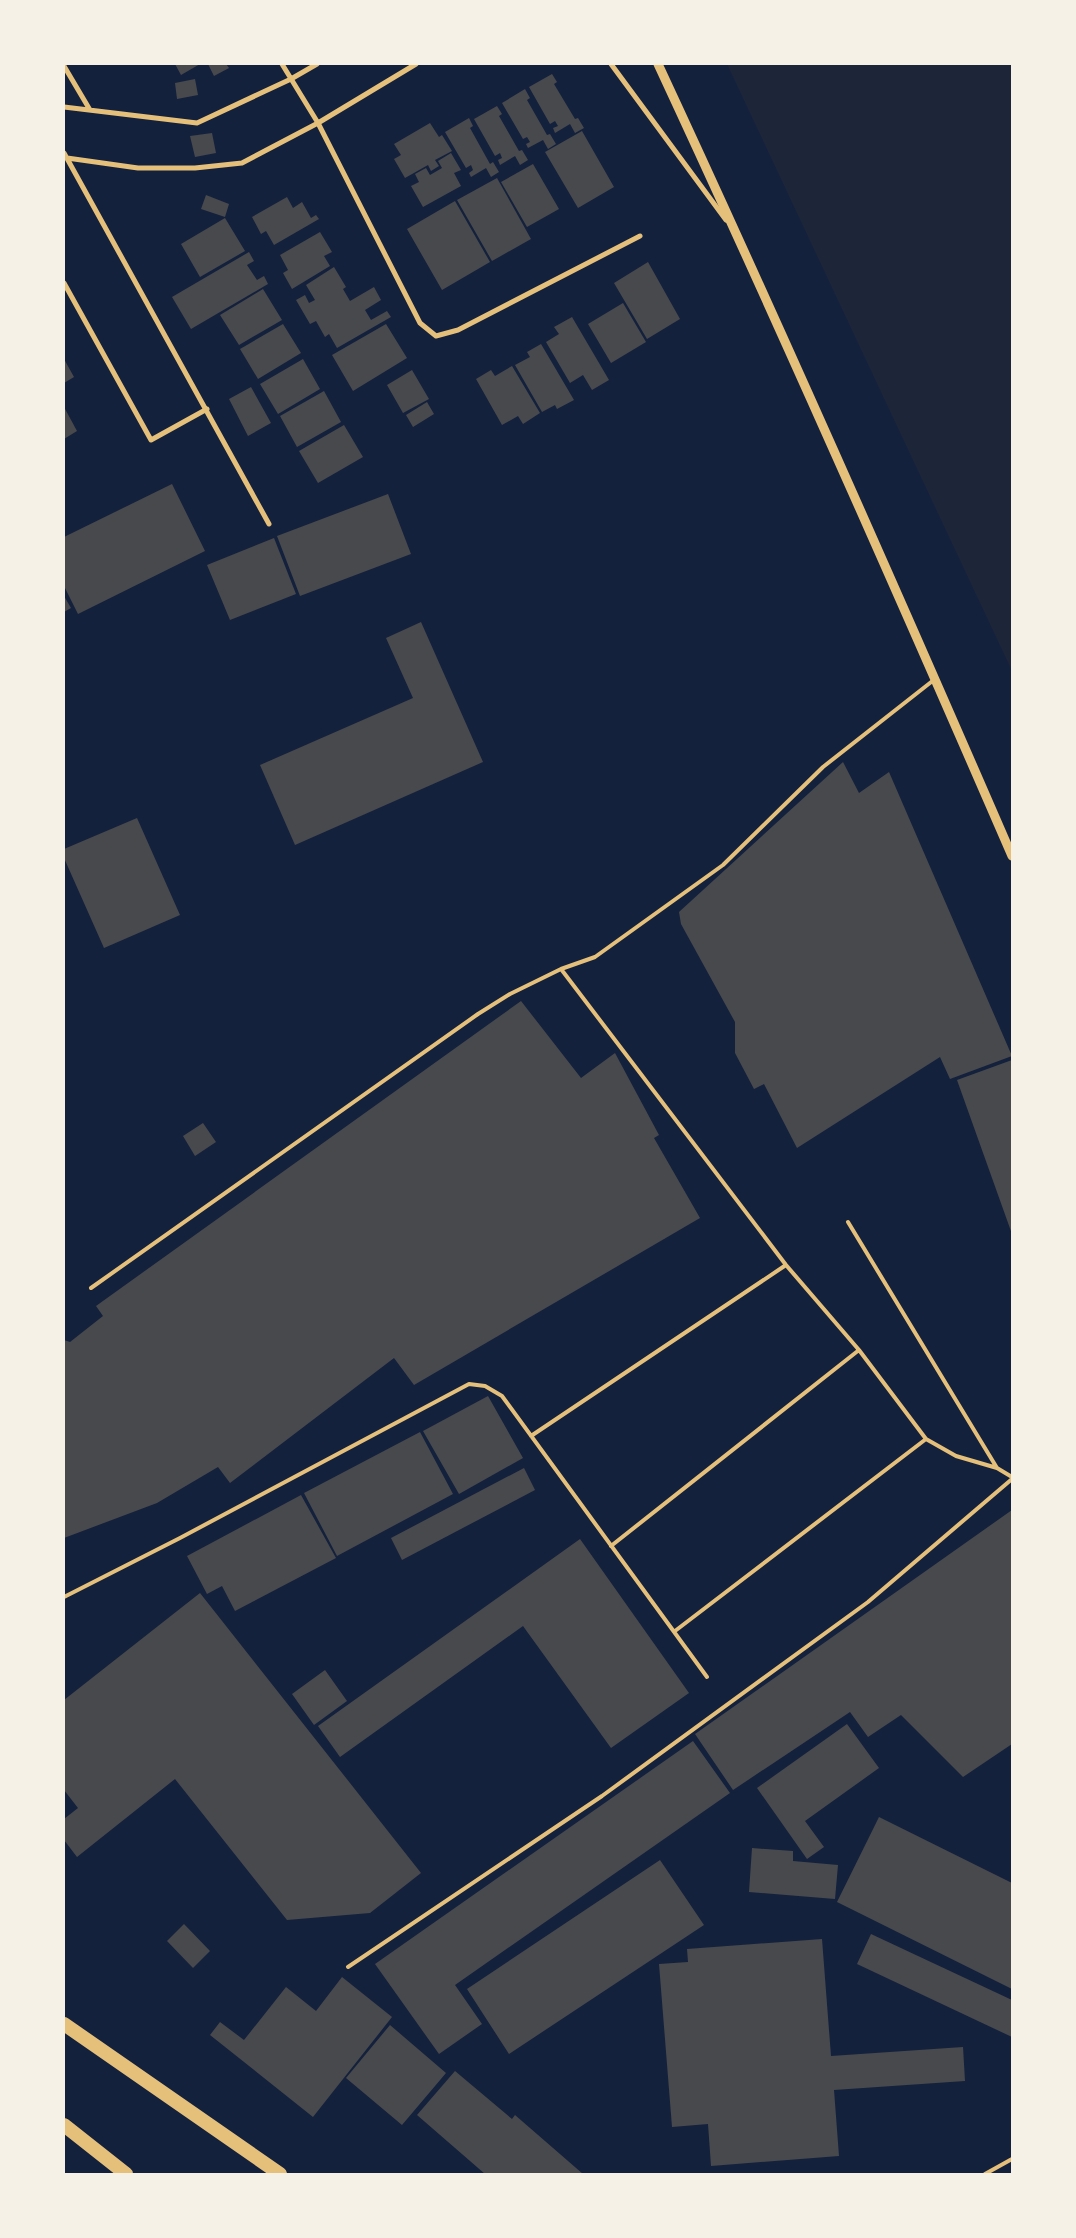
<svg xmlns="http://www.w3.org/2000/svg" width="1076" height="2238" font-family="Quicksand,sans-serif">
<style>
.green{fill:#1d2539}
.building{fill:#48494c}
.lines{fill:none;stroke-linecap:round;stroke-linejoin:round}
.service{stroke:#e5c07b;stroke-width:4}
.minor{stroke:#e5c07b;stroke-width:5}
.tertiary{stroke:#e5c07b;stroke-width:9}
.trunk{stroke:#e5c07b;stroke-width:14}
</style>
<rect width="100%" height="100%" fill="#14213d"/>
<path class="green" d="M727 64H1012V671Z"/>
<path class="building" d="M175 64H200L181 75Z
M208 64H226L229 68 214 76Z
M552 74 557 82 554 84 575 119 578 118 584 128 575 133 570 124 555 133 553 128 558 126 555 121 550 124 529 87Z
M195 79 198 95 177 99 175 83Z
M525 89 530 98 527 100 547 135 550 134 556 144 548 149 543 140 528 148 526 144 530 142 527 137 523 139 502 103Z
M497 106 502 114 499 116 519 151 522 150 528 160 520 165 515 156 500 165 498 160 502 158 500 153 495 156 474 119Z
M469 118 473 126 470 128 490 164 493 162 499 172 491 177 486 168 471 177 469 173 473 170 471 165 466 168 445 132Z
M430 123 439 137 442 135 452 151 435 160 439 166 431 171 428 165 405 178 394 159 401 155 394 144Z
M582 131 614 187 578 208 545 152Z
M212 133 216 153 195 157 190 136Z
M451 153 461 170 454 173 461 186 423 207 411 186 419 182 415 174 426 168 430 175 442 168 438 161Z
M533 164 559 209 527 227 501 182Z
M497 178 531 239 492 261 457 200Z
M206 195 229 204 225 217 201 209Z
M287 197 293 208 302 202 311 218 316 215 319 219 274 245 266 231 261 234 252 217Z
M455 201 490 262 442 290 407 229Z
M225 218 245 251 200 277 181 244Z
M320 232 332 252 324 256 330 266 292 289 283 273 288 270 280 255Z
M249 252 254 261 247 265 257 280 264 276 268 284 191 329 172 297Z
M648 262 680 319 647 339 614 283Z
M334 267 346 287 343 289 350 301 374 287 381 300 365 310 371 320 387 311 391 317 337 348 329 334 325 337 316 321 310 324 296 300 305 295 309 303 315 300 306 285Z
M263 289 282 320 239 345 220 315Z
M623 303 646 342 611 363 588 324Z
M572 317 609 380 592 390 583 375 570 383 546 342 559 334 554 327Z
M283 324 301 353 258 379 240 349Z
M386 324 407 358 353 391 332 355Z
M541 344 574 400 557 409 555 405 542 412 515 365 530 357 527 352Z
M64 359 74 377 64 383Z
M303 359 320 389 278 414 260 384Z
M512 366 540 413 523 424 518 416 502 425 476 379 491 370 495 376Z
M412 370 429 399 403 413 387 385Z
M251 387 271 423 248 436 229 399Z
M324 391 341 422 297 447 280 416Z
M427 402 434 414 413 427 406 415Z
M64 407 77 431 64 439Z
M344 425 363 457 318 483 299 451Z
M172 484 205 551 78 614 64 586V537Z
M388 494 411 554 300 596 277 536Z
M274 538 296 594 230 620 207 565Z
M64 596 71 608 64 612Z
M421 622 483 762 295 845 260 765 413 698 386 638Z
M843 762 859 793 889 772 1012 1056 950 1079 940 1057 797 1148 764 1084 754 1089 735 1053V1022L681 924 679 912Z
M137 818 180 915 104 948 64 858V849Z
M521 1001 581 1078 615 1053 659 1135 654 1138 700 1218 414 1385 394 1358 230 1483 218 1467 157 1503 64 1538V1340L70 1342 103 1316 96 1306Z
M1012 1060V1234L957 1080Z
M203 1123 216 1142 195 1156 183 1136Z
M488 1396 523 1458 459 1494 423 1431Z
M420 1432 453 1494 337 1556 304 1493Z
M524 1468 535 1490 402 1560 391 1538Z
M301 1495 336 1558 235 1611 222 1586 207 1594 187 1556Z
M1012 1510V1744L963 1777 901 1715 868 1737 850 1712 733 1790 695 1734Z
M580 1539 689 1693 611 1748 523 1626 340 1757 318 1726Z
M200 1593 421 1873 370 1913 287 1920 175 1779 77 1857 64 1840V1819L78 1808 64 1790V1700Z
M325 1670 347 1701 314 1725 292 1694Z
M847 1724 879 1768 805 1821 824 1847 807 1859 757 1788Z
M693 1741 730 1793 455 1985 482 2024 439 2054 375 1964Z
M879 1817 1012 1883V1989L837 1902Z
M752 1848 793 1851V1861L838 1865 835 1899 749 1892Z
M660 1860 704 1925 509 2054 467 1989Z
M184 1924 210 1951 193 1968 167 1941Z
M871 1934 1012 2000V2037L857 1964Z
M822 1939 831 2056 963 2047 965 2081 834 2090 839 2156 711 2166 708 2124 672 2127 659 1964 688 1962 687 1949Z
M342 1977 392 2017 313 2117 210 2035 220 2022 244 2040 286 1987 316 2011Z
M390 2025 446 2073 402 2125 346 2078Z
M455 2071 512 2119 515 2115 583 2174H485L417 2115Z"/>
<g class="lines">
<path class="service" d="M561 969 786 1265 859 1350 926 1439 956 1456 997 1468 1012 1477
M848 1222 997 1468
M91 1288 478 1014 510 994 561 969 595 957 723 865 823 767 935 679
M531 1436 786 1265
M611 1546 859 1350
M64 1597 180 1538 469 1384 485 1386 502 1396 707 1677
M675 1631 926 1439
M348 1967 602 1796 868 1602 1012 1479
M985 2174 1012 2159"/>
<path class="minor" d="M282 64 318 123 420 323 436 336 458 330 640 236
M611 64 726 220
M64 66 90 110
M64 107 197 123 291 79 317 64
M64 153 269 524
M67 158 138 168H195L242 163 318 123 416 64
M64 283 151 440 207 409"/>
<path class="tertiary" d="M658 64C780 326 897 591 1012 856"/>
<path class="trunk" d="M64 2024 280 2174
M64 2125 126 2174"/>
</g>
<rect width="1076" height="2238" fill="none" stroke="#f6f1e7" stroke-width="130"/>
</svg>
